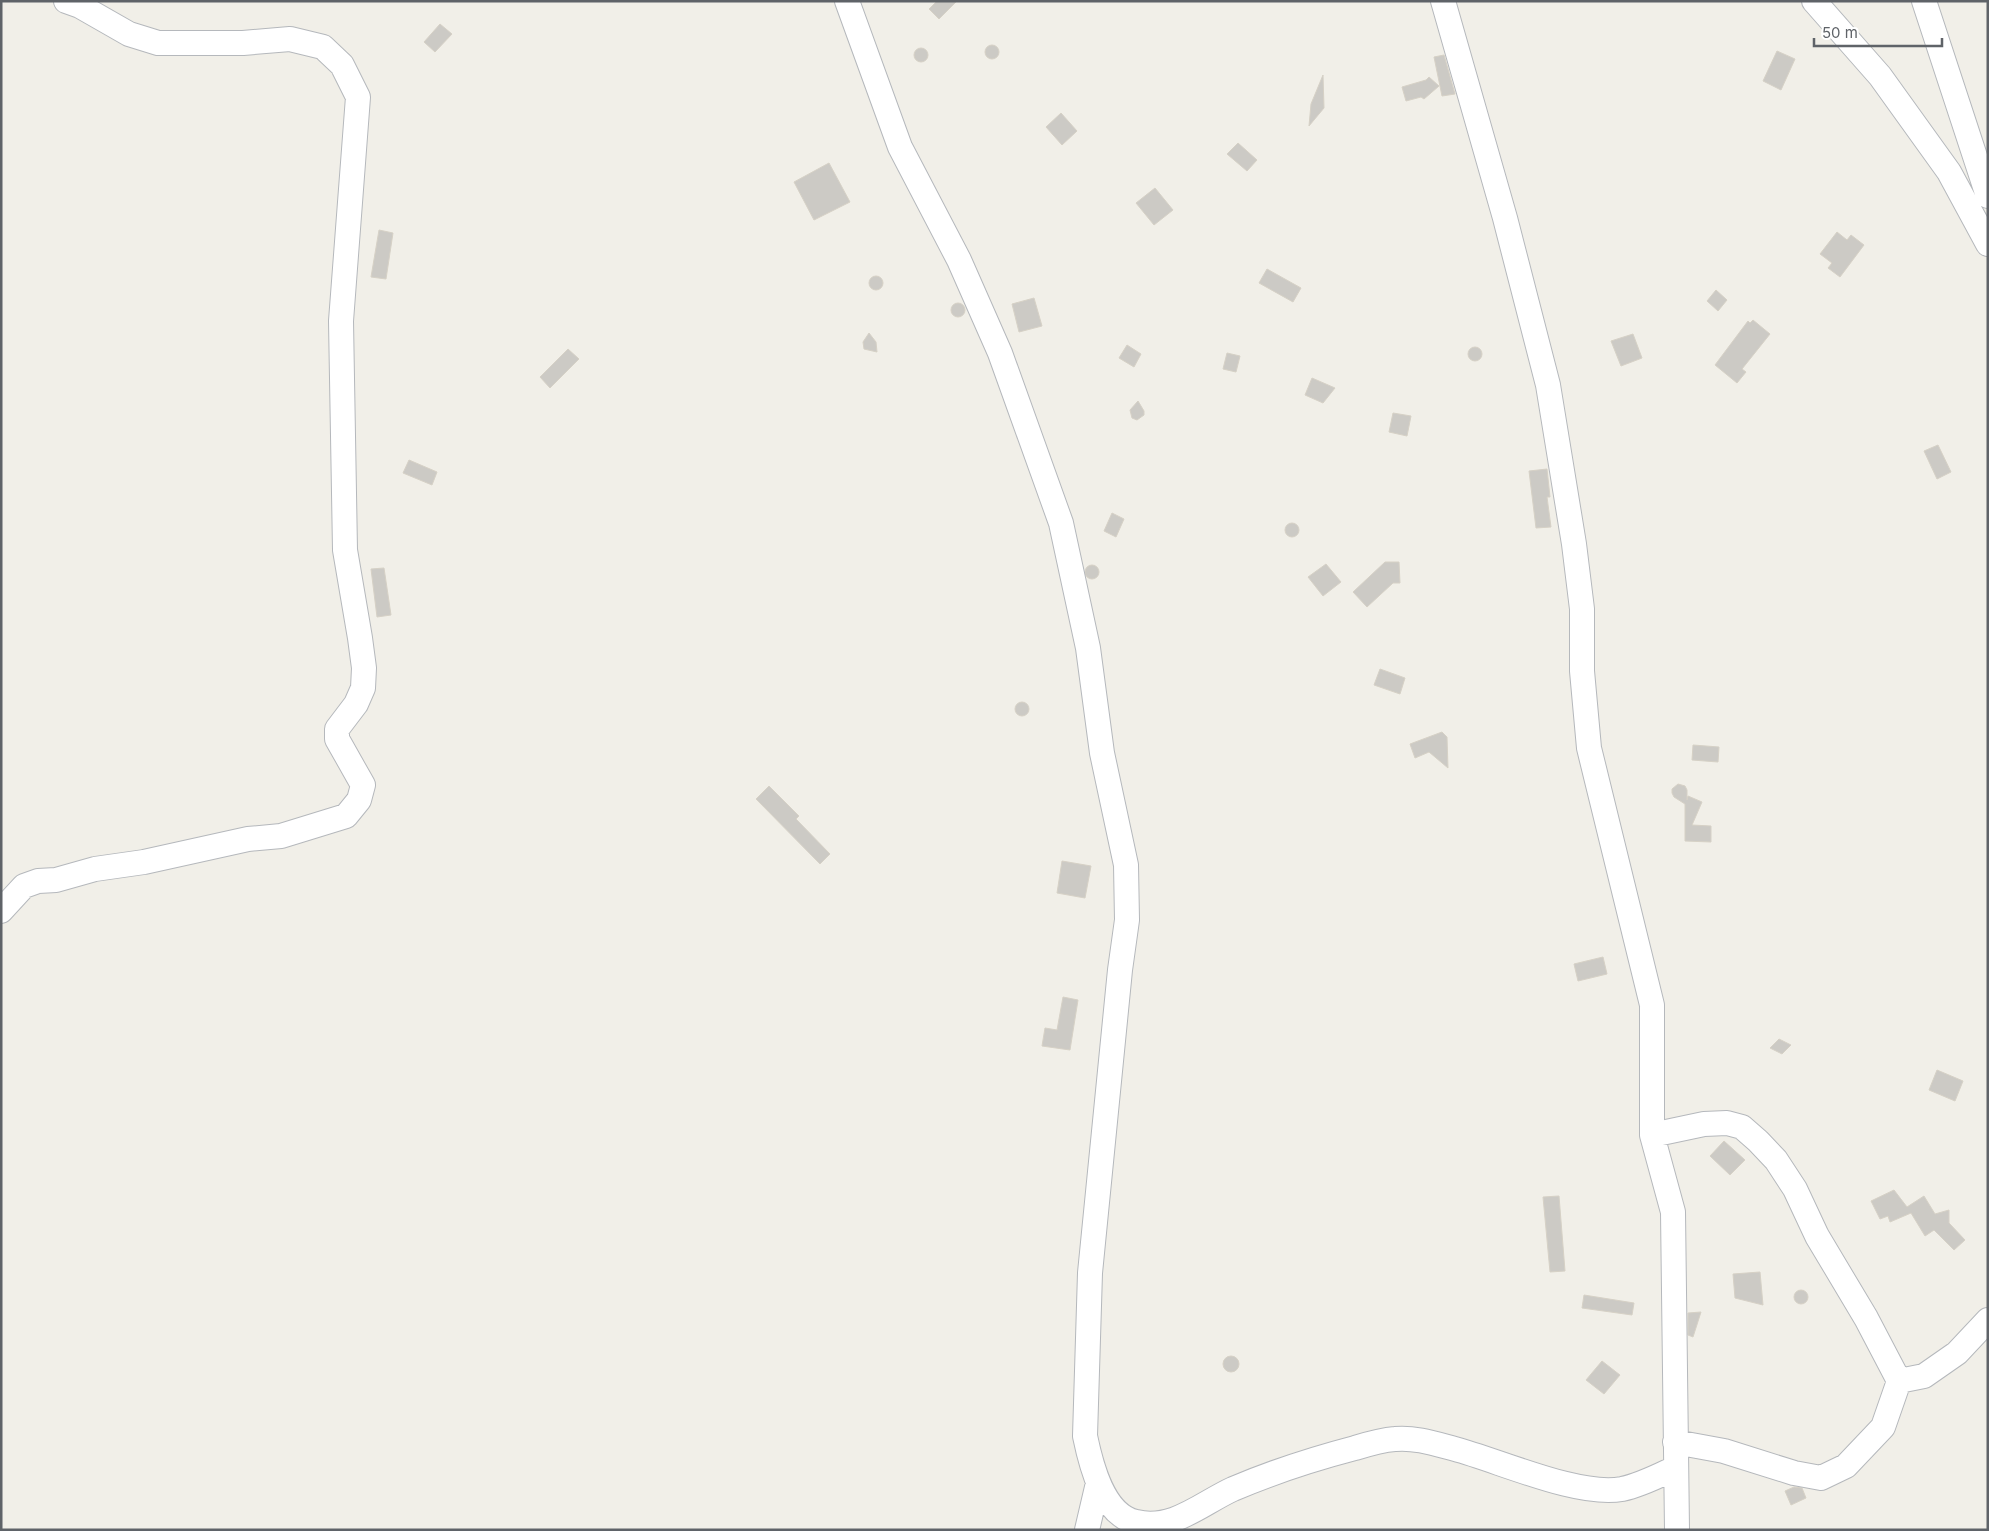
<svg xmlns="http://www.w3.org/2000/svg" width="1989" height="1531" font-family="Inter,sans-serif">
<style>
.building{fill:#cccac5;stroke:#d6d1c6}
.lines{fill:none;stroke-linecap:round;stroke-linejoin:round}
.minor-casing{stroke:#b5b8bc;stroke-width:26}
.minor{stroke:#fff;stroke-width:24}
</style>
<rect width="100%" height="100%" fill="#f1efe8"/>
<path class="building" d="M937 1H957L939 19 929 9Z
M440 24 452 34 435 52 424 42Z
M985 52a7 7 0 1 1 14 0a7 7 0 1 1-14 0Z
M914 55a7 7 0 1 1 14 0a7 7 0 1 1-14 0Z
M1777 51 1795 59 1781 90 1763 81Z
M1444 55 1455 94 1442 96 1434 57Z
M1323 75 1324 108 1309 126 1311 104Z
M1429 77 1439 86 1424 99 1421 97 1406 101 1402 87 1426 80Z
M1061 113 1077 131 1062 145 1046 127Z
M1238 143 1257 160 1247 171 1227 154Z
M829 163 850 202 814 220 794 182Z
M1155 188 1173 210 1154 225 1136 203Z
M379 230 393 233 386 279 371 277Z
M1837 232 1847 240 1851 235 1864 245 1840 277 1828 268 1832 263 1820 254Z
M1267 269 1301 288 1293 302 1259 283Z
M869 283a7 7 0 1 1 14 0a7 7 0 1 1-14 0Z
M1716 290 1727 300 1718 311 1707 301Z
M1034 298 1042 326 1019 332 1012 304Z
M951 310a7 7 0 1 1 14 0a7 7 0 1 1-14 0Z
M1753 320 1770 334 1742 369 1746 372 1737 383 1715 365 1748 321 1750 323Z
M869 333 876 342 877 352 864 349 863 342Z
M1633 334 1642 358 1621 366 1611 341Z
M1127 345 1141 354 1134 367 1119 358Z
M1468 354a7 7 0 1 1 14 0a7 7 0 1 1-14 0Z
M568 349 579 359 550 388 540 377Z
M1227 353 1240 356 1236 372 1223 369Z
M1312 378 1335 388 1323 403 1305 395Z
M1138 401 1144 411V415L1137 420 1132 418 1130 410Z
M1393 413 1411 416 1407 436 1389 432Z
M1938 445 1951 472 1937 479 1924 451Z
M409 460 437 472 432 485 403 473Z
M1547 469 1550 497H1547L1551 527 1536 528 1529 471Z
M1112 513 1124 519 1116 537 1104 531Z
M1285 530a7 7 0 1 1 14 0a7 7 0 1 1-14 0Z
M1385 562H1399L1400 583H1393L1367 607 1353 592Z
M1326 564 1341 582 1323 596 1308 577Z
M1085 572a7 7 0 1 1 14 0a7 7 0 1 1-14 0Z
M384 568 391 615 377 617 371 569Z
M1380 669 1405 678 1400 694 1374 685Z
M1015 709a7 7 0 1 1 14 0a7 7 0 1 1-14 0Z
M1442 732 1447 737 1448 768 1429 752 1415 758 1410 744Z
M1693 745 1719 747 1718 762 1692 760Z
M1678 784 1685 786 1687 790V800L1688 796 1702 802 1692 825 1711 826V842L1685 841V804L1674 797 1672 793V789Z
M769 786 799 816 796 819 830 854 820 864 756 799Z
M1062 861 1091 866 1085 898 1057 893Z
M1603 957 1607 974 1578 981 1574 964Z
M1063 997 1078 1000 1070 1050 1042 1046 1045 1028 1057 1030Z
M1779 1039 1791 1045 1782 1054 1770 1048Z
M1937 1070 1963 1081 1955 1101 1929 1090Z
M1724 1141 1745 1160 1730 1175 1710 1156Z
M1894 1190 1907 1207 1924 1196 1935 1214 1949 1210V1223L1965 1240 1954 1250 1934 1230 1925 1236 1911 1213 1890 1222 1888 1216 1880 1219 1871 1201Z
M1559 1196 1565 1271 1550 1272 1543 1197Z
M1760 1272 1763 1305 1735 1298 1733 1274Z
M1794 1297a7 7 0 1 1 14 0a7 7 0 1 1-14 0Z
M1584 1295 1634 1303 1632 1315 1582 1308Z
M1701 1312 1693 1337 1688 1335V1313Z
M1223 1364a8 8 0 1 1 16 0a8 8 0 1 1-16 0Z
M1602 1361 1620 1375 1604 1394 1586 1380Z
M1794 1487 1802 1488 1806 1498 1791 1505 1785 1491Z"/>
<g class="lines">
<defs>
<path id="minor" d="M847 1 900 147 959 260 1000 353 1061 523 1088 648 1102 753 1126 865 1127 920 1120 970 1090 1273 1085 1436C1091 1465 1103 1515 1136 1522 1173 1531 1202 1503 1233 1489 1273 1472 1313 1459 1355 1448 1368 1444 1381 1440 1395 1439 1415 1437 1436 1444 1455 1449 1500 1461 1578 1497 1622 1489 1641 1485 1658 1476 1675 1468
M1443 1 1505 218 1548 385 1574 544 1582 609V671L1589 748 1652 1005V1135L1673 1212 1677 1530
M1814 1 1880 76 1949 172 1988 244
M1924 1 1988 196
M1 911 24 886 38 881 56 880 95 869 144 862 248 839 281 836 346 816 359 800 363 785 337 739V729L356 704 363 688 364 668 360 638 345 550 341 321 358 97 342 65 323 47 290 39 243 43H158L129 34 80 6 66 1
M1652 1135 1704 1124 1727 1123 1742 1127 1758 1141 1776 1160 1795 1189 1817 1236 1866 1318 1899 1381 1924 1376 1957 1353 1988 1320
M1675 1442 1724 1451 1794 1473 1821 1478 1846 1466 1883 1427 1899 1381
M1087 1530 1098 1483"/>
</defs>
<use href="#minor" class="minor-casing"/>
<use href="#minor" class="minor"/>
</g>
<rect width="1989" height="1531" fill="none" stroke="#5f6368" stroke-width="5"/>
<path d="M1814 38v8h128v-8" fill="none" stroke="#5f6368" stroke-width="2.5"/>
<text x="1822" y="38" font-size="15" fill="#5f6368" stroke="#ffffff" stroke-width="4" paint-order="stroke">50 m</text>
</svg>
